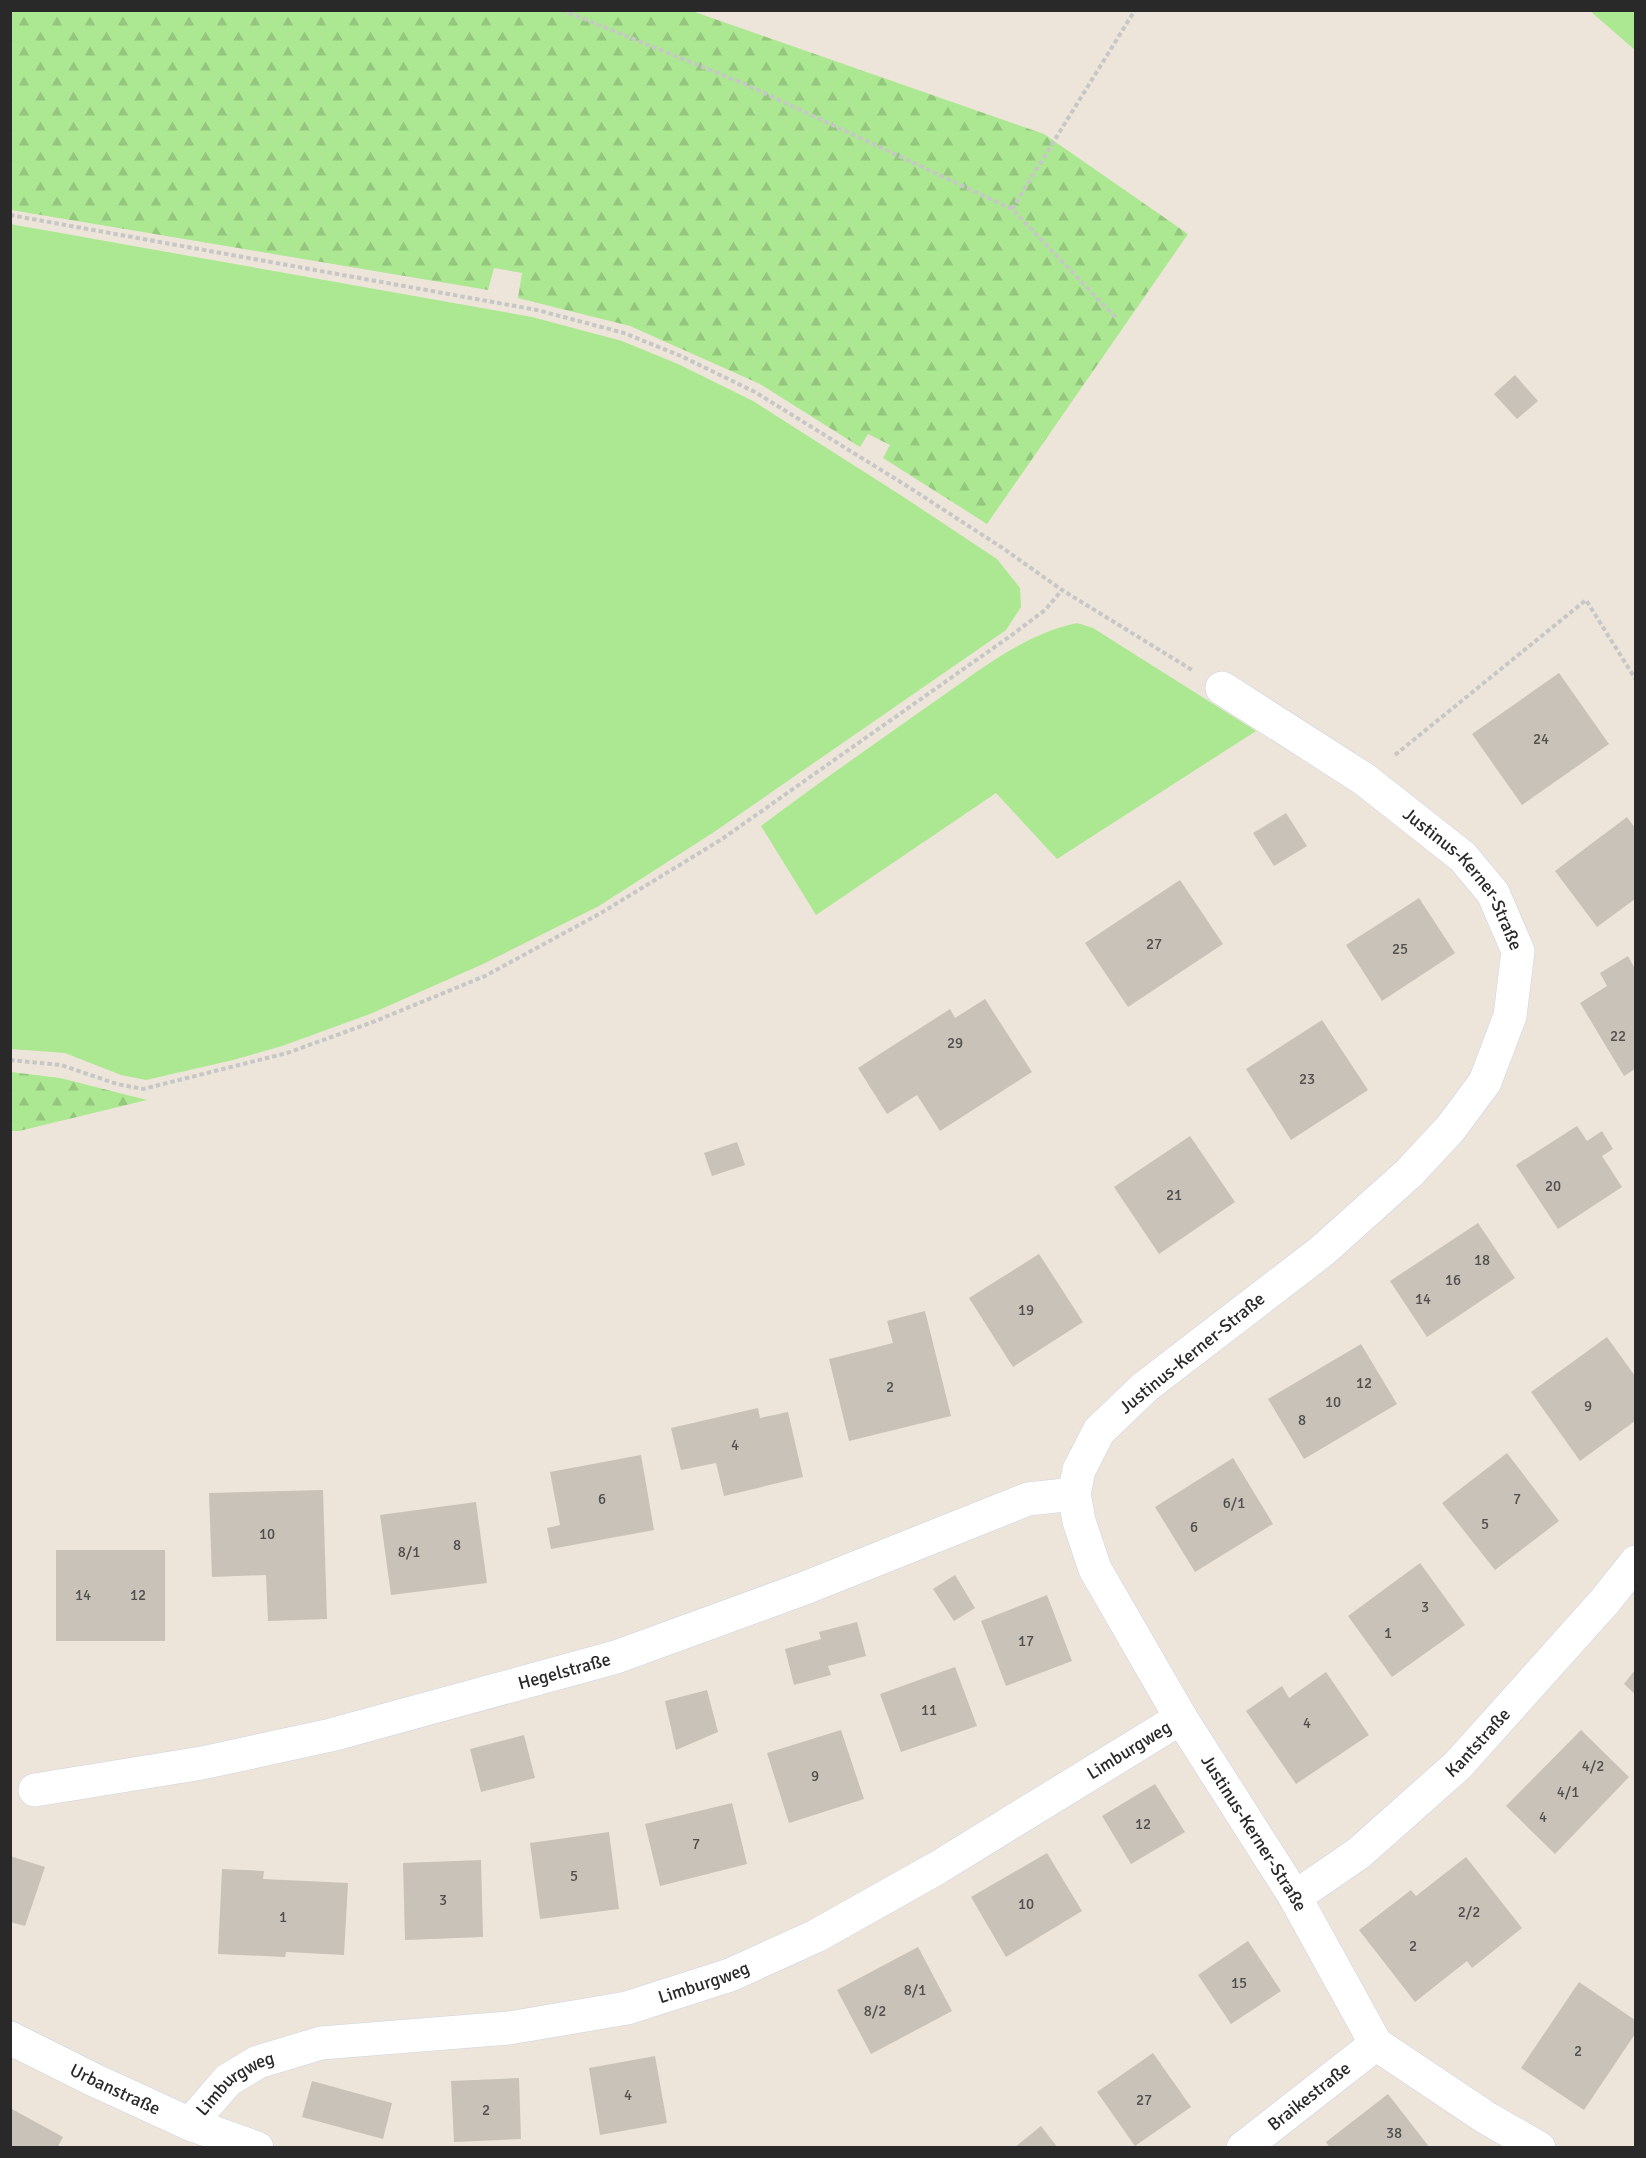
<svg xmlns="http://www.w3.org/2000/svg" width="1646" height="2158" font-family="Signika,sans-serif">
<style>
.grass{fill:#ace891}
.forest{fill:url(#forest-firs)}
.building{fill:#c8c2b9}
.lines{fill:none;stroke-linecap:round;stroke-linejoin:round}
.minor-casing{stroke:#cfd2e3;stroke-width:34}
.path{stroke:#c7c7c7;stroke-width:4;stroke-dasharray:4.5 3;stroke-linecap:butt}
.minor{stroke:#fff;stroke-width:33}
.labels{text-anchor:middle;stroke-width:6;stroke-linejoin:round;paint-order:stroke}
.number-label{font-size:15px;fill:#514f4d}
.street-label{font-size:18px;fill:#292929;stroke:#fff}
</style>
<defs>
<pattern id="forest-firs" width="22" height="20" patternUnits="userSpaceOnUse" patternTransform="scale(1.5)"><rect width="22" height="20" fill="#ace891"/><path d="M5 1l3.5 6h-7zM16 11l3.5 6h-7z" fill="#94c77d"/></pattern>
</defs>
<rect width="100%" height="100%" fill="#ede5d9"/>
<path class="grass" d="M1590 11H1635V50Z
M10 224 532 317 622 341 678 364 753 401 902 496 997 559 1020 588 1021 607 1006 630 714 832 599 906 483 964 370 1014 282 1046 233 1060 146 1080 121 1075 65 1053 11 1049Z
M1077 623 1093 628 1256 731 1057 859 996 793 816 915 761 826C817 784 874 744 931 704 978 672 1021 635 1077 623Z"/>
<path class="forest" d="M10 11H692L1044 134 1188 234 987 524 883 458 890 445 868 434 860 447 760 384 630 326 518 298 522 273 494 268 488 290 11 210Z
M11 1072 60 1078 147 1100 19 1131H11Z"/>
<path class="building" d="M1515 375 1538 401 1517 419 1494 394Z
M1559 673 1609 744 1522 805 1472 734Z
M1286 813 1307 846 1274 866 1253 833Z
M1627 817 1635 828V899L1597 927 1555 871Z
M1180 880 1223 944 1128 1007 1085 943Z
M1419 898 1455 953 1382 1001 1346 945Z
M1628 956 1635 969V1069L1624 1076 1580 1003 1607 986 1600 973Z
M985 999 1032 1072 940 1131 917 1095 887 1114 858 1068 950 1009 955 1018Z
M1322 1020 1368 1090 1291 1140 1246 1069Z
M1577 1126 1587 1141 1602 1131 1613 1149 1602 1156 1622 1187 1558 1229 1516 1165Z
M1190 1136 1235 1202 1159 1254 1114 1187Z
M737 1142 745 1165 712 1176 704 1153Z
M1478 1223 1515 1278 1427 1337 1390 1281Z
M1039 1254 1083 1322 1013 1367 969 1298Z
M925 1311 951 1416 849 1441 829 1359 893 1343 887 1321Z
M1607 1337 1635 1376V1421L1580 1461 1531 1392Z
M1361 1344 1397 1404 1304 1459 1268 1399Z
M758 1408 760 1418 788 1412 803 1477 724 1496 716 1463 681 1470 671 1428Z
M1507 1453 1559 1521 1495 1570 1442 1503Z
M641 1455 654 1530 551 1549 547 1528 560 1525 550 1472Z
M1233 1458 1273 1524 1195 1572 1155 1507Z
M323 1490 327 1619 268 1621 266 1575 212 1577 209 1493Z
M476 1502 487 1583 391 1595 380 1515Z
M56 1550H165V1641H56Z
M1420 1563 1465 1625 1392 1677 1348 1616Z
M955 1575 975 1608 954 1621 933 1589Z
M1047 1595 1072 1661 1006 1686 981 1621Z
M857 1622 866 1656 828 1666 831 1675 794 1685 785 1649 821 1639 819 1632Z
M955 1667 977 1726 901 1752 880 1694Z
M1635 1670V1694L1624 1684Z
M1326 1672 1369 1735 1296 1784 1246 1711 1282 1686 1289 1698Z
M707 1690 718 1732 676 1750 665 1701Z
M841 1730 864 1799 789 1823 767 1753Z
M1581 1730 1629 1777 1555 1854 1506 1806Z
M524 1735 535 1778 481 1792 470 1749Z
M1155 1784 1185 1832 1131 1864 1102 1816Z
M732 1803 747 1864 660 1886 645 1824Z
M609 1832 619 1909 540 1919 530 1843Z
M1047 1853 1082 1911 1006 1957 971 1897Z
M10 1856 45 1867 25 1926 10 1922Z
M1466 1857 1522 1928 1472 1968 1467 1961 1415 2002 1359 1930 1411 1890 1416 1896Z
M481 1860 483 1937 405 1940 403 1863Z
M222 1869 264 1871 263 1879 348 1883 344 1955 286 1952 285 1957 218 1954Z
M1248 1941 1281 1991 1231 2024 1198 1975Z
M918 1947 952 2011 871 2054 837 1990Z
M1579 1982 1635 2020V2034L1584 2110 1521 2068Z
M1153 2053 1191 2107 1135 2146 1097 2092Z
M655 2056 667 2123 600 2135 589 2068Z
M519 2078 521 2139 454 2142 451 2081Z
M312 2081 392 2103 383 2139 302 2117Z
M1388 2094 1430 2148H1330L1326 2142Z
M10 2108 63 2137 57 2148H10Z
M1041 2126 1058 2148H1014Z"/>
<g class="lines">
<defs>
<g id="minor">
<path id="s1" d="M1222 688 1364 779 1463 857 1493 893 1518 951 1510 1016 1485 1082 1450 1129 1409 1173 1322 1251 1145 1387 1099 1431 1079 1470 1074 1494 1079 1521 1095 1569 1181 1718 1295 1897 1376 2044 1485 2117 1539 2148"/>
<path id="s2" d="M35 1790 202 1763 331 1735 616 1657 805 1588 1028 1499 1074 1494"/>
<path id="s3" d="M1295 1897 1359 1853 1458 1765 1605 1601 1636 1562"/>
<path id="s4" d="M10 2038 94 2080 190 2124 257 2148"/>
<path id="s5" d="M190 2124 228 2080 258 2062 321 2043 509 2028 627 2008 730 1975 816 1936 937 1868 1181 1718"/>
<path id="s6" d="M1243 2148 1376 2044"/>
</g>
</defs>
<use href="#minor" class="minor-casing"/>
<path class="path" d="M562 10 747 85 1012 209 1116 318
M1012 209 1135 10
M10 215 537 310 624 333 681 356 755 392 907 486 1004 549 1062 590 1192 670
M1395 755 1586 600 1636 680
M10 1060 61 1065 117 1084 143 1089 287 1053 373 1022 485 976 601 913 722 839 1009 637 1045 610 1062 590"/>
<use href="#minor" class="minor"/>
</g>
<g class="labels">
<g class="number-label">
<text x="1541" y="744">24</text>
<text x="1154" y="949">27</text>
<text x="1400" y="954">25</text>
<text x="1618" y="1041">22</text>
<text x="955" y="1048">29</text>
<text x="1307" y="1084">23</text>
<text x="1553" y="1191">20</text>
<text x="1174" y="1200">21</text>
<text x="1482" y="1265">18</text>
<text x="1453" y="1285">16</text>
<text x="1423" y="1304">14</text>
<text x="1026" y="1315">19</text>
<text x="1364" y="1388">12</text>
<text x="890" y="1392">2</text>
<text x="1333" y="1407">10</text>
<text x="1588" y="1411">9</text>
<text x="1302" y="1425">8</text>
<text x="735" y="1450">4</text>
<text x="602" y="1504">6</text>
<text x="1517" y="1504">7</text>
<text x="1234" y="1508">6/1</text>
<text x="1485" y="1529">5</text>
<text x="1194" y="1532">6</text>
<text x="267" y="1539">10</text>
<text x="457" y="1550">8</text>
<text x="409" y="1557">8/1</text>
<text x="83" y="1600">14</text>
<text x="138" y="1600">12</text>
<text x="1425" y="1612">3</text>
<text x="1388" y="1638">1</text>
<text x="1026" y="1646">17</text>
<text x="929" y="1715">11</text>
<text x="1307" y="1728">4</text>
<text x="1593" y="1771">4/2</text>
<text x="815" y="1781">9</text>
<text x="1568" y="1797">4/1</text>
<text x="1543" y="1822">4</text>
<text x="1143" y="1829">12</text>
<text x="696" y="1849">7</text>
<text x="574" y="1881">5</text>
<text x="443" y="1905">3</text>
<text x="1026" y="1909">10</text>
<text x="1469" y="1917">2/2</text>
<text x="283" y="1922">1</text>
<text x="1413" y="1951">2</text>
<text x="1239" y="1988">15</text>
<text x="915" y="1995">8/1</text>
<text x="875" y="2016">8/2</text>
<text x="1578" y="2056">2</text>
<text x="628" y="2100">4</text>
<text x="1144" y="2105">27</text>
<text x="486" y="2115">2</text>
<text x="1394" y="2138">38</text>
</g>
<g class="street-label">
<text dy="6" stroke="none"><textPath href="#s1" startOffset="312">Justinus-Kerner-Straße</textPath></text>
<text transform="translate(1192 1353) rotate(-39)" y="6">Justinus-Kerner-Straße</text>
<text dy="6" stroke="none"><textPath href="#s2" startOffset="543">Hegelstraße</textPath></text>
<text dy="6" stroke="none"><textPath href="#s3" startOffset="240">Kantstraße</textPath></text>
<text dy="6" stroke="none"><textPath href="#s5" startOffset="1034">Limburgweg</textPath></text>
<text dy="6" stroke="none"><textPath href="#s1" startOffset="1518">Justinus-Kerner-Straße</textPath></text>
<text dy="6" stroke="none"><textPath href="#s5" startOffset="548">Limburgweg</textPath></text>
<text dy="6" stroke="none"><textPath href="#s5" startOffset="62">Limburgweg</textPath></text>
<text dy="6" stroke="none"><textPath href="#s4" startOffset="117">Urbanstraße</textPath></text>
<text dy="6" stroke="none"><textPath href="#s6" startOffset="84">Braikestraße</textPath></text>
</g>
</g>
<rect width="1646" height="2158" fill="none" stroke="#292929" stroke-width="24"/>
</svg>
